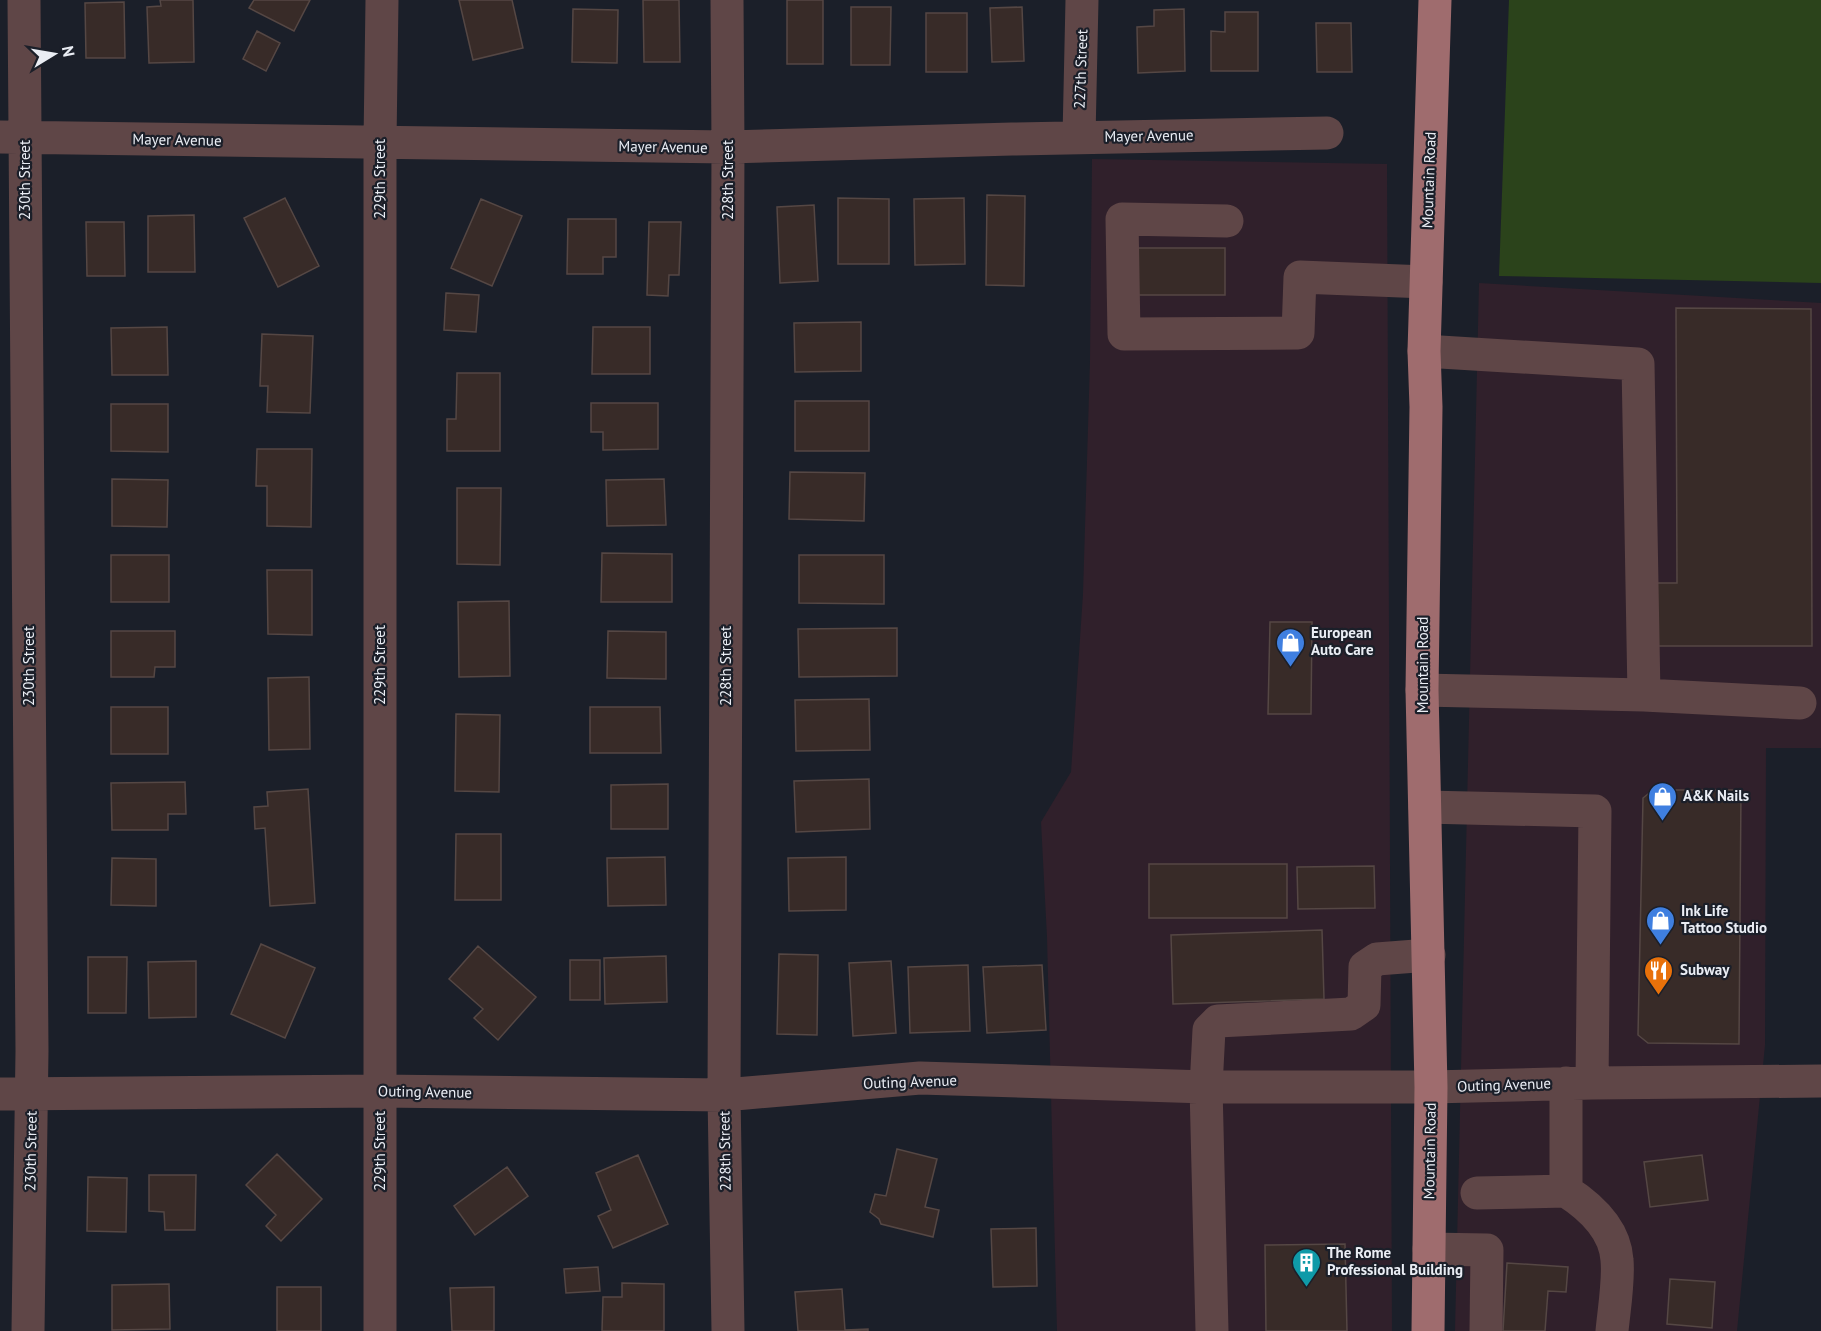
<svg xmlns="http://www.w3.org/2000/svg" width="1821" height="1331" font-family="'PT Sans',sans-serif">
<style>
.commercial{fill:#30202b}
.green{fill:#2b431b}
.building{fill:#382b28;stroke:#554744;stroke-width:1.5}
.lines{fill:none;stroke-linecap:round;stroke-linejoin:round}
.minor{stroke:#5f4647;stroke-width:33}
.major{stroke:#9f6c6e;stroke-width:33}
.labels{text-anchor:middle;stroke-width:4.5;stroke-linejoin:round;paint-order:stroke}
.street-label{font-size:15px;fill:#eaedf4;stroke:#1b1f29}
.poi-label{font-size:15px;font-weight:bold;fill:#eaedf4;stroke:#1b1f29;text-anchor:start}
</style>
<rect width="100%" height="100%" fill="#1b1f29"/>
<path class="commercial" d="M1092 159 1387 164 1392 1331H1057L1047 937 1041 822 1071 772 1083 594 1090 361Z
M1479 283 1821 303V748H1766L1765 1045 1737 1331H1455Z"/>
<path class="green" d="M1509 0H1821V283L1499 276Z"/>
<path class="building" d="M160 0H193L194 62 149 63 147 7 161 6Z
M254 0H310L294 31 249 8Z
M459 0H512L523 48 473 60Z
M643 0H679L680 62H644Z
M787 0H823V64H787Z
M124 2 125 58H86L85 3Z
M851 7H891L890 65H851Z
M1022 7 1024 61 992 62 990 8Z
M573 9 618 10 617 63 572 62Z
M1184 9 1185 71 1138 73 1137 27 1154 26V10Z
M1225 12H1258V71H1211V31L1225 32Z
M926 13H967V72H926Z
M1316 23H1351L1352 72H1317Z
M257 31 280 43 266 71 243 59Z
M987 195 1025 196 1024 286 986 285Z
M285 198 319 266 278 287 244 218Z
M838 198 889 199V264H838Z
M964 198 965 264 915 265 914 199Z
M481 199 522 216 492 286 451 268Z
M814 205 818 281 780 283 777 207Z
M194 215 195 272H148V216Z
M568 219H616V257H603V274H567Z
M86 222H124L125 276H87Z
M649 222H681L679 275H669L668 296 647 295Z
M1134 248H1225V295H1135Z
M446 293 479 295 476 332 444 330Z
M1676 308 1811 309 1812 646H1648L1650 583H1677Z
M861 322V371L795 372 794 323Z
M167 327 168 375H112L111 328Z
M593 327H650V374H592Z
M262 334 313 336 310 413 267 412 268 386H260Z
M457 373H500V451H447V419H456Z
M795 401H869V451H795Z
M591 403H658V449L603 450V432H591Z
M111 404H168V452L111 451Z
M257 449H312L311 527 267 526V486H256Z
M790 472 865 473 864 521 789 519Z
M112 479 168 480 167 527 112 526Z
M664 479 666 525 607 526 606 480Z
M457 488H501L500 565 457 564Z
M602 553 672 554V602H601Z
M111 555H169V602H111Z
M799 555H884V604L799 603Z
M267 570H312V635L268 634Z
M509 601 510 676 459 677 458 602Z
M1270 622H1312L1311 714H1268Z
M897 628V676L799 677 798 629Z
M111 631H175V667H155L154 677H111Z
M608 631 666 632V679L607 678Z
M309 677 310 749 269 750 268 678Z
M869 699 870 750 796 751 795 700Z
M111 707H168V754H111Z
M590 707H660L661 753H590Z
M456 714 500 715 499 792 455 791Z
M869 779 870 829 796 832 794 781Z
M185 782 186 814H168V830H112L111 783Z
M668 784V829H611V785Z
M308 789 315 903 270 906 265 828 255 829 254 807 268 806 267 792Z
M1653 790H1741L1739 1044 1648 1043 1638 1035 1643 798Z
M456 834H501V900H455Z
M665 857 666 905 608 906 607 858Z
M846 857V910L789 911 788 858Z
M112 858 156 859V906L111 905Z
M1149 864H1287V918H1149Z
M1374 866 1375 908 1298 909 1297 867Z
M1322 930 1324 999 1173 1004 1171 935Z
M261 944 315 968 285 1038 231 1014Z
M478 946 536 997 498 1040 474 1018 483 1009 449 979Z
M779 954 818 955 817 1035 777 1034Z
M666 956 667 1002 605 1004 604 958Z
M88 957H127L126 1013H88Z
M570 960H600V1000H570Z
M196 961V1017L149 1018 148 962Z
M891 961 896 1033 853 1036 849 963Z
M968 965 970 1031 910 1033 908 967Z
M1042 965 1046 1030 987 1033 983 967Z
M897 1149 937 1159 925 1207 939 1210 933 1237 881 1224 879 1219 870 1212 875 1194 886 1196Z
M277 1154 322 1199 281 1241 266 1226 276 1215 246 1185Z
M638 1155 668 1224 613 1248 598 1216 611 1210 596 1173Z
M1702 1155 1708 1200 1650 1207 1644 1162Z
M507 1167 528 1196 475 1235 454 1206Z
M149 1175H196L195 1230H165L164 1212 149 1211Z
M88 1177 127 1178 126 1232 87 1231Z
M1036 1228 1037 1286 993 1287 991 1229Z
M1345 1244 1347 1331H1266L1265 1245Z
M1507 1263 1568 1267 1566 1292 1548 1291 1545 1331H1503Z
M598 1267 600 1291 566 1293 564 1269Z
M1670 1279 1715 1282 1712 1328 1667 1324Z
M622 1283 664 1284V1331H602L603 1297H622Z
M169 1284 170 1329 112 1330V1285Z
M277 1287H321V1331H277Z
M494 1287V1331H452L450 1288Z
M842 1289 845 1330 868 1329V1331H798L795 1292Z"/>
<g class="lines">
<path class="minor" d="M24 0 32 1051 28 1331
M727 0 728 147 724 1095 728 1331
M0 137 728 147 1012 139 1327 133
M1079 137 1082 0
M1227 221 1122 219 1124 334 1298 333 1300 277 1426 282
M1424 351 1638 364 1644 695
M1422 690 1644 695 1800 703
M1425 807 1595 811 1592 1083
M1566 1083V1191C1591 1207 1615 1229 1617 1260 1619 1280 1614 1310 1612 1331
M0 1094 380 1091 724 1095 920 1078 1206 1087H1431L1592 1083 1821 1081
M1477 1193 1566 1191
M1429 1249 1487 1250 1486 1331
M380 1331V142L382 0
M1212 1331 1206 1087 1209 1030 1218 1021 1351 1014 1364 1005 1365 967 1377 959 1429 955"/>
<path class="major" d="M1428 1331 1431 1087 1422 690 1426 407 1424 351 1435 0"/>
</g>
<defs>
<symbol id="shop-pin" viewBox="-11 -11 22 30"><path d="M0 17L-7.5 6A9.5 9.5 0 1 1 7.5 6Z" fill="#3f7fe0" stroke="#1b1f29"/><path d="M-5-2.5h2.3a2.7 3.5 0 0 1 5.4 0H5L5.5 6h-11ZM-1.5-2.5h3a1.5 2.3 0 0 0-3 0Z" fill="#fff"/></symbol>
<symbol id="restaurant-pin" viewBox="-11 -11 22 30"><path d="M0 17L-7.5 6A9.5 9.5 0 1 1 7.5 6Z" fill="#e8710a" stroke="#1b1f29"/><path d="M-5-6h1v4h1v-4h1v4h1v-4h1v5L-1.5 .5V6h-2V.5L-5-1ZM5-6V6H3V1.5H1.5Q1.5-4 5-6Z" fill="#fff"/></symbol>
<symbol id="building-pin" viewBox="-11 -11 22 30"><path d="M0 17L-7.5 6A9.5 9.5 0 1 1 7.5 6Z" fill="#0f9aa8" stroke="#1b1f29"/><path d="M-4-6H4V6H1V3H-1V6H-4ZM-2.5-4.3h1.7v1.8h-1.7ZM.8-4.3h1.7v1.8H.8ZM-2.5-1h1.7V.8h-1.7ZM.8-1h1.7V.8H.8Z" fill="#fff"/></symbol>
</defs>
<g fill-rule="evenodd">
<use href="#shop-pin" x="1274" y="626" width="33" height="45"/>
<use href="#shop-pin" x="1646" y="780" width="33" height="45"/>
<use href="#shop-pin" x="1644" y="904" width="33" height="45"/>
<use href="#restaurant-pin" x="1642" y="954" width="33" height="45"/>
<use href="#building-pin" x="1290" y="1246" width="33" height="45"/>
</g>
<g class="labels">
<g class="street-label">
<text transform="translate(1081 69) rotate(-88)" y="5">227th Street</text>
<text transform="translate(1149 136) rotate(-1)" y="5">Mayer Avenue</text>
<text transform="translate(177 140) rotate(1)" y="5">Mayer Avenue</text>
<text transform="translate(663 147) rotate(1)" y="5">Mayer Avenue</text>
<text transform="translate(380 179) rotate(-90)" y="5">229th Street</text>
<text transform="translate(25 180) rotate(-90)" y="5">230th Street</text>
<text transform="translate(728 180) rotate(-90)" y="5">228th Street</text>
<text transform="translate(1429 180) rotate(-88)" y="5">Mountain Road</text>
<text transform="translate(380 665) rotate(-90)" y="5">229th Street</text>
<text transform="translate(1423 665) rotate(-90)" y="5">Mountain Road</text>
<text transform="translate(29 666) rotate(-90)" y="5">230th Street</text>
<text transform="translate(726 666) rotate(-90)" y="5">228th Street</text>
<text transform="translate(910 1082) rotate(-2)" y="5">Outing Avenue</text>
<text transform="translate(1504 1085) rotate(-2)" y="5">Outing Avenue</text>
<text transform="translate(425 1092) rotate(1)" y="5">Outing Avenue</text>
<text transform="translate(31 1151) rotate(-89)" y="5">230th Street</text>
<text transform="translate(380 1151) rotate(-90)" y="5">229th Street</text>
<text transform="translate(725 1151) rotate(-91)" y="5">228th Street</text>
<text transform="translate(1430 1151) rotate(-89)" y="5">Mountain Road</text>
</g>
<g class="poi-label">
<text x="1311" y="638">European<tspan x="1311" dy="17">Auto Care</tspan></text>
<text x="1683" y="801">A&amp;K Nails</text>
<text x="1681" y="916">Ink Life<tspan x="1681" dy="17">Tattoo Studio</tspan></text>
<text x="1680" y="975">Subway</text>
<text x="1327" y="1258">The Rome<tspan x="1327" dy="17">Professional Building</tspan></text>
</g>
</g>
<g transform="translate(54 54) rotate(79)" stroke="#1b1f29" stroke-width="4.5" paint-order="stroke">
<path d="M0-4.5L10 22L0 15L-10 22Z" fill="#eaedf4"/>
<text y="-9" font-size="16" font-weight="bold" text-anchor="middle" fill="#eaedf4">N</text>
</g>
</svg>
